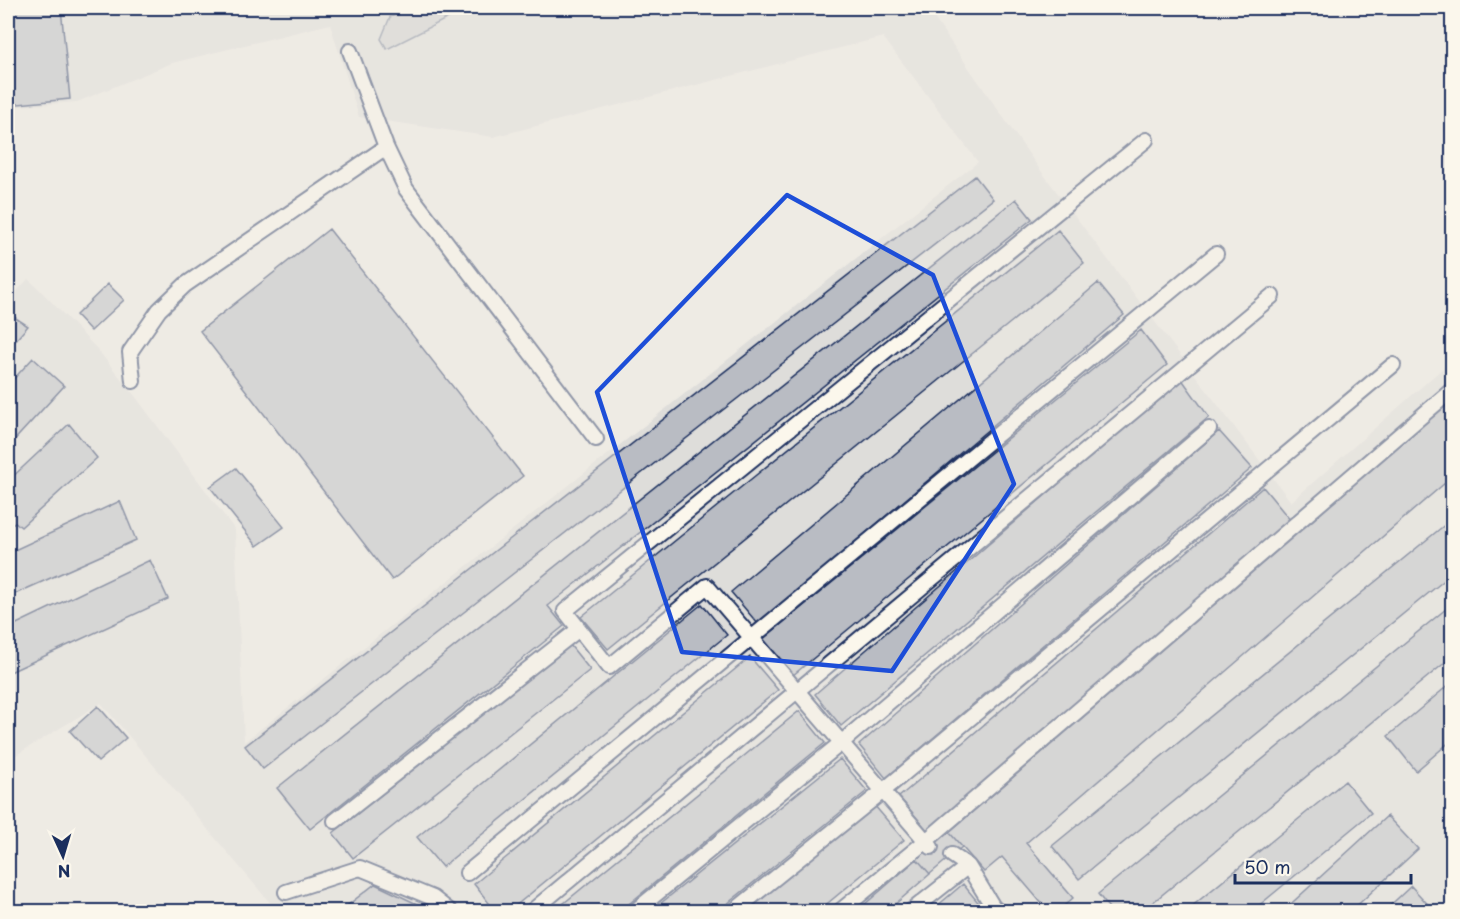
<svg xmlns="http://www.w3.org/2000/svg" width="1460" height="919" font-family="'Playpen Sans',sans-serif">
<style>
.built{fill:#deddda}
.green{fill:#cecfcf;stroke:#747f96;stroke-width:1.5}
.building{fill:#b9bcc3;stroke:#1b2f5e;stroke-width:1.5}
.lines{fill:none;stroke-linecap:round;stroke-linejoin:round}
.service-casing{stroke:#1b2f5e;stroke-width:18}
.service{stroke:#fbf7ec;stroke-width:14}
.marked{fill:none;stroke:#1d4ed8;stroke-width:4.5;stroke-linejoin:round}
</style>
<rect width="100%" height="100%" fill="#eeebe4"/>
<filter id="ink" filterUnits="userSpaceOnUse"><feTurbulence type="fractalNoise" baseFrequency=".0167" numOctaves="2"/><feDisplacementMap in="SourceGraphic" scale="12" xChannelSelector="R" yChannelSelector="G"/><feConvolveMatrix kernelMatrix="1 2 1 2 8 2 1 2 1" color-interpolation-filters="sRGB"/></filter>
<g filter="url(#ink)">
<path class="built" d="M8 8H927L1038 167 1291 502 1452 360V911H277L101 703 8 760V301L28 279 37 287 97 349 135 396 235 530 244 742 978 162 883 37 493 137 359 117 330 24 172 63 77 102 8 107Z"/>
<path class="green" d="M414 8H494L452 16 387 49 381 39 390 17Z"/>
<path class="building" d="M8 8H61L70 99 8 105Z
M975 176 993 199 263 769 245 746Z
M1016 199 1032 219 548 606 564 626 310 829 277 788Z
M329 229 523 476 392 580 200 331Z
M1058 230 1084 263 608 649 581 617Z
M1098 283 1124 315 758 624 731 592Z
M108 284 124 300 91 331 76 315Z
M11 315 28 326 8 349V319Z
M1141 330 1167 365 792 676 763 639Z
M33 358 64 386 8 447V385Z
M1181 378 1209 417 841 726 815 694Z
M1452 400V477L1026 843 1073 898 1057 912H1049L1002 857 984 872 949 832Z
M69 424 97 458 21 527 15 522 8 527V481Z
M1219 431 1252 468 886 778 859 745Z
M236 468 284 527 257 546 210 487Z
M1263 487 1291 521 928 831 899 797Z
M120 501 136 540 8 597V553Z
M1452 519V574L1079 879 1052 846Z
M150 560 168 599 8 673V628Z
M702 604 727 635 442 867 417 837Z
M1452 604V657L1141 912H1112L1098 894Z
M570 645 590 670 353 858 333 833Z
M750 657 778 690 508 912H496L474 884Z
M1452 682V740L1416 771 1388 736Z
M98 706 126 738 98 762 70 731Z
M799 711 825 743 619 912H553Z
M840 759 867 791 717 912H650Z
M1345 781 1371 813 1251 912H1185Z
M874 805 904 840 817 912H746Z
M1387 816 1418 849 1350 912H1282Z
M949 832 962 847 930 874 917 859Z
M917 859 930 874 886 912H856Z
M375 884 419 905 410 912H339Z
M963 884 986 912H930Z
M1411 886 1435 912H1383Z"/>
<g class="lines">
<defs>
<path id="service" d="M386 147 406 189 596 439
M133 381 130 352 159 310 185 285 386 147 350 51
M335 821 579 629
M931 847 707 586 609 667 565 611 1146 140
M952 855 968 866 993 907 999 912
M467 873 1216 254
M286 892 360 868 433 898 451 912
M531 912 1272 296
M634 912 841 743 1209 429
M733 912 883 791 1393 365
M839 912 926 841 1452 390
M910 912 968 866"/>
</defs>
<use href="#service" class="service-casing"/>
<use href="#service" class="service"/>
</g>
</g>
<path d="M0 0H1460V919H0ZM787 195 933 275 1014 484 892 671 682 652 597 392Z" fill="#eeebe4" fill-opacity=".55" fill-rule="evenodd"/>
<path class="marked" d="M787 195 933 275 1014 484 892 671 682 652 597 392Z"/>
<rect width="1460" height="919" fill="none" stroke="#fbf7ec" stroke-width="30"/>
<rect x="15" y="15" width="1430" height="889" fill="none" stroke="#1b2f5e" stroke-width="2" filter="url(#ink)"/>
<g transform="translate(63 856) rotate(176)" stroke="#fbf7ec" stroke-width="4.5" paint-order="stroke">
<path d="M0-4.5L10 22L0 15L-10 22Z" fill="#1b2f5e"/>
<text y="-9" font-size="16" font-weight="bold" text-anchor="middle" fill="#1b2f5e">N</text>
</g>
<path d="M1235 874v9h176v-9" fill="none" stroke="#1b2f5e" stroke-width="3"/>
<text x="1244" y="874" font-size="18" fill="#1b2f5e" stroke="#fbf7ec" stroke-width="4.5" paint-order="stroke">50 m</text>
</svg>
